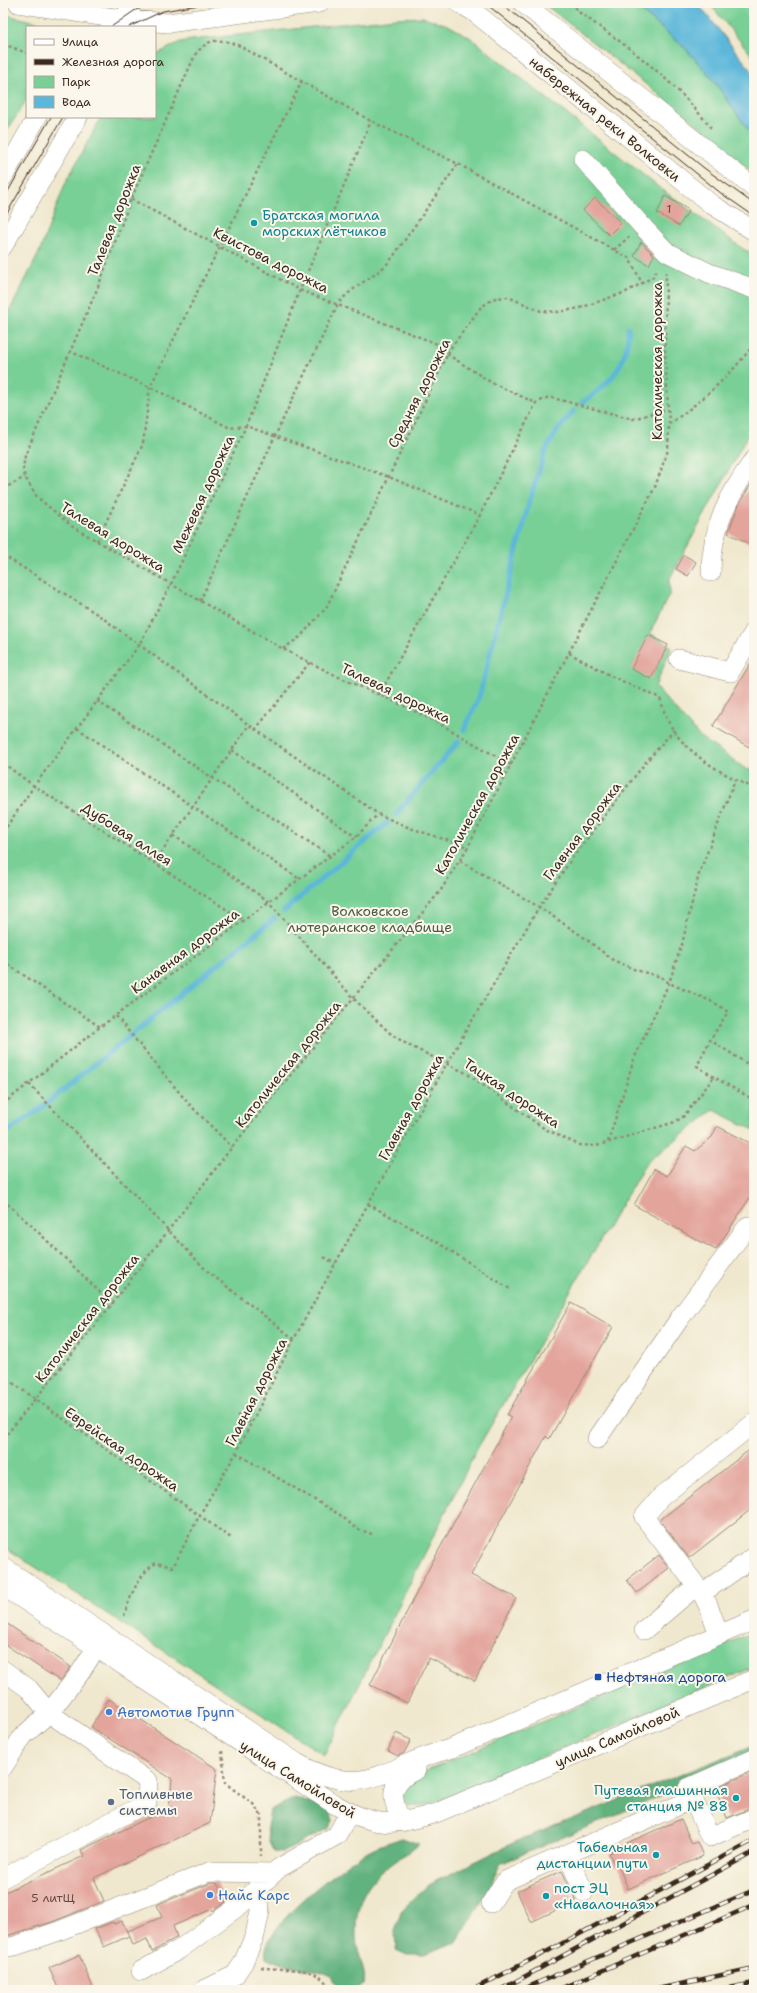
<svg xmlns="http://www.w3.org/2000/svg" width="757" height="1993" font-family="'Shantell Sans',sans-serif">
<style>
.green{fill:#78d096;stroke:#5a7d5a}
.forest{fill:#62b27f;stroke:#4e6e4e}
.water{fill:#5cb7da;stroke:#4c707c}
.lines{fill:none;stroke-linecap:round;stroke-linejoin:round}
.stream{stroke:#5cb7da;stroke-width:5}
.building{fill:#e3a49c}
.minor-casing{stroke:#968976;stroke-width:20}
.path{stroke:#968976;stroke-width:2.5;stroke-dasharray:3 3;stroke-linecap:butt}
.minor{stroke:#fff;stroke-width:19}
.tram{stroke:#3b2a1e;stroke-width:1}
.rail-casing{stroke:#3b2a1e;stroke-width:4.5}
.rail{stroke:#fbf7ec;stroke-width:3;stroke-dasharray:9;stroke-linecap:butt}
.culture-dot{fill:#0f9aa8;stroke:#fbf7ec;stroke-width:1.5}
.transit-dot{fill:#1a4fb4;stroke:#fbf7ec;stroke-width:1.5}
.shop-dot{fill:#3f7fe0;stroke:#fbf7ec;stroke-width:1.5}
.service-dot{fill:#5c6f8a;stroke:#fbf7ec;stroke-width:1.5}
.labels{text-anchor:middle;stroke-width:4;stroke-linejoin:round;paint-order:stroke}
.number-label{font-size:12px;fill:#65483e}
.street-label{font-size:14px;fill:#3b2a1e;stroke:#fbf7ec}
.culture-label{font-size:14px;fill:#0d838f;stroke:#fbf7ec;text-anchor:start}
.park-label{font-size:14px;fill:#4d5c42;stroke:#fbf7ec}
.transit-label{font-size:14px;fill:#164399;stroke:#fbf7ec;text-anchor:start}
.shop-label{font-size:14px;fill:#366cbe;stroke:#fbf7ec;text-anchor:start}
.service-label{font-size:14px;fill:#4e5e75;stroke:#fbf7ec;text-anchor:start}
</style>
<rect width="100%" height="100%" fill="#fbf7ec"/>
<filter id="ink" filterUnits="userSpaceOnUse"><feTurbulence type="fractalNoise" baseFrequency=".025" numOctaves="2"/><feDisplacementMap in="SourceGraphic" scale="8" xChannelSelector="R" yChannelSelector="G"/><feConvolveMatrix kernelMatrix="1 2 1 2 8 2 1 2 1" color-interpolation-filters="sRGB"/></filter>
<filter id="wash" filterUnits="userSpaceOnUse"><feTurbulence type="fractalNoise" baseFrequency=".012" numOctaves="4" result="noise"/><feDisplacementMap in="SourceGraphic" scale="16" xChannelSelector="R" yChannelSelector="G"/><feGaussianBlur stdDeviation="0.9" result="paint"/><feColorMatrix in="noise" values="0 0 0 0 0 0 0 0 0 0 0 0 0 0 0 0 0 1.4 0 .05"/><feComposite in="paint" operator="in"/></filter>
<g filter="url(#wash)">
<rect width="100%" height="100%" fill="#f0e8ce"/>
<path class="green" d="M543 3H632L685 48 711 77 754 138V168L751 172 710 135Z
M709 3H754V58Z
M3 14 57 27H27V99L5 134H3Z
M423 17 448 25 471 38 661 189 743 249 754 254V424L669 580 670 593 650 633 672 647 655 687 700 737 747 770 754 769V1130L714 1110 646 1163 477 1449 324 1755 3 1546V324L39 253 65 184 101 117H155V55L180 42 192 40 396 18Z
M754 1632V1667L457 1793C446 1798 410 1816 403 1800 401 1797 401 1791 401 1787L415 1776Z"/>
<path class="forest" d="M754 1745V1756L500 1864 487 1893 456 1943 423 1955H407L396 1950 395 1931 401 1911 428 1885 515 1842Z
M295 1798 330 1810 333 1821 329 1828 282 1853 274 1852C265 1838 267 1826 270 1810Z
M402 1838 419 1844C413 1850 407 1853 399 1858 368 1879 355 1898 356 1937 357 1954 367 1971 364 1985 347 1992 340 1993 332 1976 311 1966 285 1969 266 1957 260 1927 343 1865 368 1851 378 1845 391 1842 402 1838Z"/>
<path class="water" d="M632 3H694L704 11 754 74V138L711 77 685 48Z"/>
<g class="lines">
<path class="stream" d="M582 403C610 384 630 363 628 327
M464 730 479 697 530 499 545 452 557 431 574 411
M396 814 459 741
M284 911 388 822
M3 1135 41 1108 275 918"/>
</g>
<g id="blocks">
<path class="building" d="M665 196 689 210 679 226 657 213Z
M595 198 621 223 609 235 583 210Z
M641 242 654 255 649 265 634 256Z
M754 479V546L728 533 739 504Z
M684 555 696 562 688 576 676 569Z
M648 635 668 645 651 679 631 669Z
M754 657V738L749 747 713 726Z
M717 1126 754 1145V1191L716 1250 634 1205 654 1169 667 1176 686 1146 695 1151 712 1137Z
M571 1303 613 1327 549 1439 546 1436 471 1575 516 1598 475 1681 429 1658 407 1703 370 1685 427 1572 511 1417 507 1415Z
M754 1446V1507L689 1558 660 1520Z
M659 1555 669 1568 637 1593 627 1580Z
M3 1621 71 1667 60 1681 3 1643Z
M109 1699 217 1769 210 1823 94 1878 104 1901 52 1922 3 1937V1893L84 1856 81 1850 169 1808 172 1779 91 1727Z
M396 1733 411 1740 404 1753 398 1756 388 1751Z
M754 1771V1807L727 1818 715 1788Z
M681 1819 692 1844 697 1842 703 1856 628 1889 618 1865 615 1867 609 1853 612 1852 611 1850Z
M562 1871 576 1901 531 1922 517 1891Z
M211 1883H217L226 1902 213 1911 212 1909 173 1926 177 1937 152 1952 147 1939 133 1945 128 1931 162 1917 156 1905Z
M122 1921 129 1936 104 1947 95 1929 113 1922 114 1924Z
M79 1955 94 1990H59L49 1968Z"/>
</g>
</g>
<g filter="url(#ink)">
<use href="#blocks" fill-opacity="0" stroke="#968976" stroke-width="1"/>
<g class="lines">
<defs>
<path id="minor" d="M18 3 120 19 168 23 319 3
M127 3 133 21 130 27
M459 3 473 11 711 204 754 231
M523 3 754 188
M583 159 642 226 667 252 709 273 754 289
M3 177 37 117
M3 246 78 117
M711 572C711 529 729 494 754 460
M679 659 730 672 754 632
M597 1439 680 1318 748 1226 754 1229
M3 1567 297 1763C367 1803 386 1764 450 1749L754 1620
M3 1586 334 1804C374 1827 392 1827 436 1813L754 1679
M702 1593 754 1557
M644 1630 696 1586
M719 1634 708 1605 702 1593 644 1517 661 1497 754 1423
M3 1670 29 1689 49 1713 148 1781 147 1803 3 1878
M754 1759 688 1788 710 1837 754 1818
M3 1767 23 1736 49 1713 80 1673 103 1637
M402 1822C390 1798 388 1782 416 1770
M567 1854 584 1892
M491 1903 505 1881 693 1799
M3 1948 15 1946 56 1932 209 1872 273 1873
M141 1971 180 1949 240 1905 279 1868 337 1835 349 1813
M204 1990 235 1975 243 1963 255 1935 260 1911 258 1886"/>
</defs>
<use href="#minor" class="minor-casing"/>
<path class="path" d="M571 3 580 13C629 47 674 80 711 128
M3 44 27 53
M131 199 300 290 450 349
M614 250 629 237
M69 351 150 387 230 428 246 426 389 477 480 515
M447 354 492 383 536 403
M669 424C702 401 730 376 754 344
M3 489 25 477
M97 541 143 444 150 387 302 81
M3 555 97 614 249 725 378 814 410 828 468 847
M200 601 275 436 338 304C352 286 374 278 390 261L458 164
M283 649 300 637 326 608 450 349 481 307 495 298 508 297 541 311 559 312 580 308 626 292 653 277 658 268
M569 653 613 677 660 698C663 706 664 714 668 721 685 754 722 774 754 788
M379 695 480 515 536 403 549 397 633 419 667 409
M97 701 330 856
M77 728 298 878
M255 730 310 662
M232 750 356 837
M3 763 34 786 243 920
M511 765 437 722 400 704 341 678 283 649 73 527 37 497 25 477 23 469 25 456 98 287 131 199 195 55C208 38 218 38 238 45L371 121 458 164 629 258 642 283
M3 832 34 786 139 645 171 584 246 426 300 290 371 121
M173 835 268 901 354 999 391 1034 408 1045 466 1073 545 1129 579 1145 596 1146 675 1122 684 1116 714 1077 754 1100
M460 861 539 907 582 936 613 960 636 970 661 977 669 983 715 1003 728 1012 710 1040
M154 863 249 725
M3 961 100 1027
M116 1016 188 1103 232 1147
M714 1077 697 1066 710 1040 754 1068
M29 1084 206 1270 294 1339
M3 1104 100 1027 356 837 378 814
M608 1142 634 1059 669 983 682 944 699 874 735 780
M3 1200 33 1227 112 1304
M368 1204 437 1242 510 1289
M324 1257 335 1264
M3 1376 231 1538
M237 1415 251 1423
M3 1439 112 1304 232 1147 441 890 468 847 655 487 668 450 669 424 665 355 666 272
M236 1453 340 1515 357 1529 372 1534
M124 1616C130 1597 138 1574 156 1563L173 1567 199 1516 236 1453 294 1339 368 1204 447 1063 539 907 573 857 645 763 674 730
M222 1751 225 1783 253 1804 261 1815V1856
M261 1967C286 1972 319 1963 330 1990"/>
<use href="#minor" class="minor"/>
<path class="tram" d="M485 3 722 194 754 216
M501 3 704 168 754 204
M111 27 134 11 152 3
M129 27 163 11 211 3
M3 200 51 117
M3 220 63 117"/>
<defs>
<path id="rail" d="M472 1990 548 1951 754 1840
M500 1990 754 1852
M521 1990 754 1890
M557 1990 754 1905
M653 1990 754 1968
M718 1990 754 1983
M752 1990H754"/>
</defs>
<use href="#rail" class="rail-casing"/>
<use href="#rail" class="rail"/>
</g>
</g>
<g class="culture-dot">
<circle cx="254" cy="223" r="4"/>
<circle cx="736" cy="1798" r="4"/>
<circle cx="656" cy="1855" r="4"/>
<circle cx="546" cy="1896" r="4"/>
</g>
<rect class="transit-dot" x="594" y="1673" width="8" height="8" rx="2"/>
<g class="shop-dot">
<circle cx="109" cy="1712" r="4"/>
<circle cx="210" cy="1895" r="4"/>
</g>
<circle class="service-dot" cx="111" cy="1802" r="4"/>
<g class="labels">
<g class="number-label">
<text x="669" y="213">1</text>
<text x="53" y="1902">5 литЩ</text>
</g>
<g class="street-label">
<text transform="translate(605 119) rotate(39)" y="5">набережная реки Волковки</text>
<text transform="translate(114 220) rotate(-68)" y="5">Талевая дорожка</text>
<text transform="translate(271 260) rotate(27)" y="5">Квистова дорожка</text>
<text transform="translate(657 361) rotate(-90)" y="5">Католическая дорожка</text>
<text transform="translate(419 393) rotate(-63)" y="5">Средняя дорожка</text>
<text transform="translate(203 494) rotate(-65)" y="5">Межевая дорожка</text>
<text transform="translate(113 537) rotate(32)" y="5">Талевая дорожка</text>
<text transform="translate(396 693) rotate(26)" y="5">Талевая дорожка</text>
<text transform="translate(477 804) rotate(-61)" y="5">Католическая дорожка</text>
<text transform="translate(582 831) rotate(-53)" y="5">Главная дорожка</text>
<text transform="translate(127 834) rotate(33)" y="5">Дубовая аллея</text>
<text transform="translate(185 951) rotate(-37)" y="5">Канавная дорожка</text>
<text transform="translate(288 1064) rotate(-51)" y="5">Католическая дорожка</text>
<text transform="translate(512 1093) rotate(34)" y="5">Тацкая дорожка</text>
<text transform="translate(411 1107) rotate(-61)" y="5">Главная дорожка</text>
<text transform="translate(87 1318) rotate(-52)" y="5">Католическая дорожка</text>
<text transform="translate(256 1392) rotate(-63)" y="5">Главная дорожка</text>
<text transform="translate(122 1449) rotate(35)" y="5">Еврейская дорожка</text>
<text transform="translate(617 1737) rotate(-23)" y="5">улица Самойловой</text>
<text transform="translate(298 1779) rotate(32)" y="5">улица Самойловой</text>
</g>
<g class="culture-label">
<text x="262" y="220">Братская могила<tspan x="262" dy="16">морских лётчиков</tspan></text>
<text x="728" y="1795" text-anchor="end">Путевая машинная<tspan x="728" dy="16">станция № 88</tspan></text>
<text x="648" y="1852" text-anchor="end">Табельная<tspan x="648" dy="16">дистанции пути</tspan></text>
<text x="554" y="1893">пост ЭЦ<tspan x="554" dy="16">«Навалочная»</tspan></text>
</g>
<g class="park-label">
<text x="370" y="916">Волковское<tspan x="370" dy="16">лютеранское кладбище</tspan></text>
</g>
<g class="transit-label">
<text x="606" y="1682">Нефтяная дорога</text>
</g>
<g class="shop-label">
<text x="117" y="1717">Автомотив Групп</text>
<text x="218" y="1900">Найс Карс</text>
</g>
<g class="service-label">
<text x="119" y="1799">Топливные<tspan x="119" dy="16">системы</tspan></text>
</g>
</g>
<rect width="757" height="1993" fill="none" stroke="#fbf7ec" stroke-width="16"/>
<rect x="26" y="26" width="130" height="92" fill="#fbf7ec" stroke="#aea59a"/>
<rect x="34" y="39" width="20" height="6" fill="#ffffff" stroke="#aea59a"/>
<text x="62" y="46" font-size="12" fill="#3b2a1e">Улица</text>
<rect x="34" y="59" width="20" height="6" fill="#3b2a1e" stroke="#aea59a"/>
<text x="62" y="66" font-size="12" fill="#3b2a1e">Железная дорога</text>
<rect x="34" y="76" width="20" height="12" fill="#78d096" stroke="#aea59a"/>
<text x="62" y="86" font-size="12" fill="#3b2a1e">Парк</text>
<rect x="34" y="96" width="20" height="12" fill="#5cb7da" stroke="#aea59a"/>
<text x="62" y="106" font-size="12" fill="#3b2a1e">Вода</text>
</svg>
